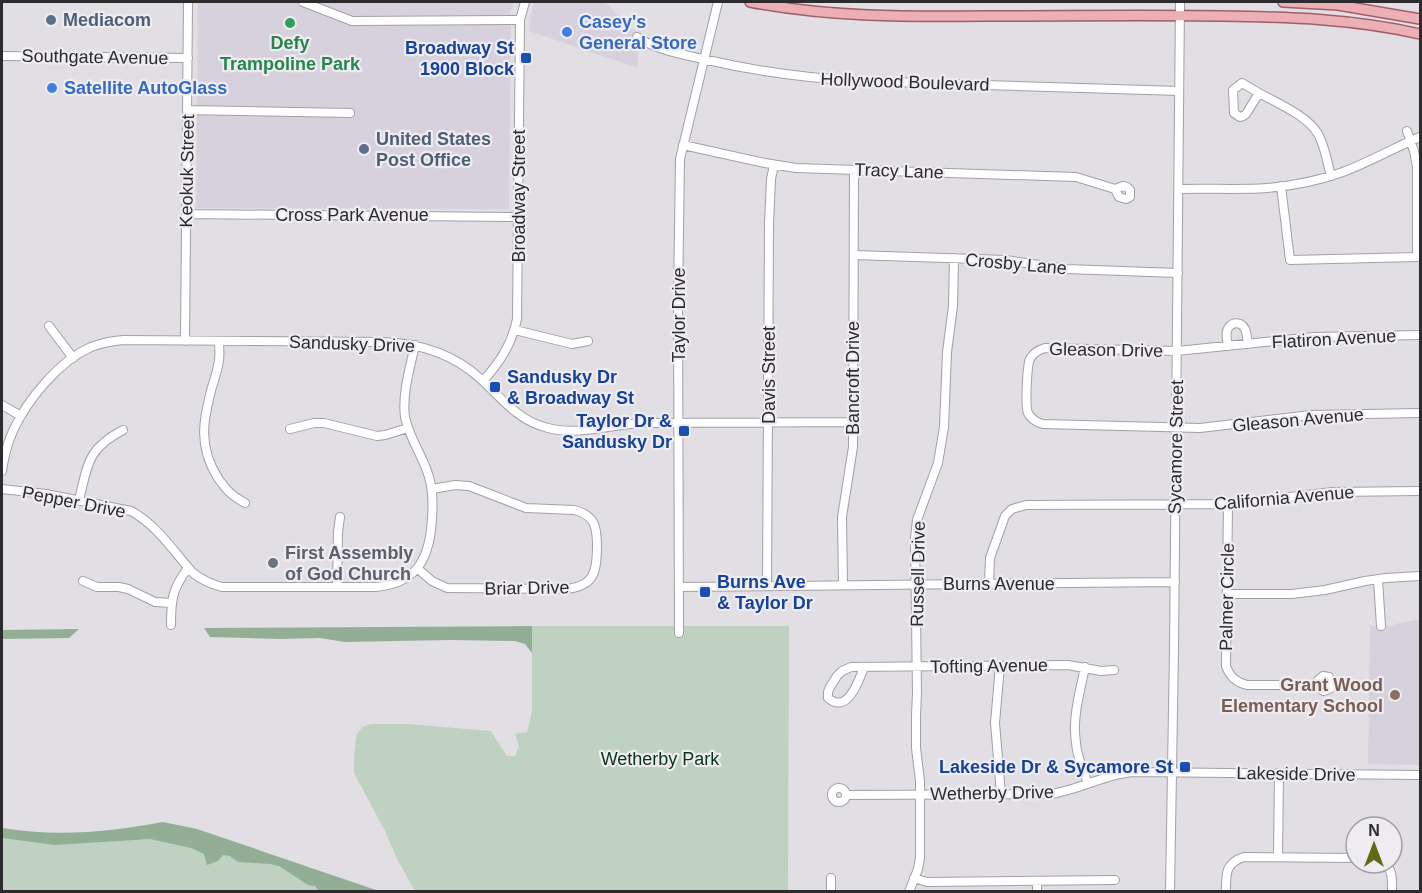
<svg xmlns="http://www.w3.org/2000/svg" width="1422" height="893" font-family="Helvetica,sans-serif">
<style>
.built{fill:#d7d1dd}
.green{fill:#bfd2c1}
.forest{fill:#92af96}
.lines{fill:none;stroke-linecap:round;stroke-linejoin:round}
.minor-casing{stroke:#a2a0a5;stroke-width:10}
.major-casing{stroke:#a15e66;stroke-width:12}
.minor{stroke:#fff;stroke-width:8}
.major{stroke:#ecafb6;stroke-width:9}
.service-dot{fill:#5c6f8a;stroke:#eeecf1;stroke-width:2}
.leisure-dot{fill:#2e9e5b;stroke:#eeecf1;stroke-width:2}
.shop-dot{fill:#3f7fe0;stroke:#eeecf1;stroke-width:2}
.transit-dot{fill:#1a4fb4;stroke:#eeecf1;stroke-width:2}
.worship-dot{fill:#6b7280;stroke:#eeecf1;stroke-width:2}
.education-dot{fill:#8d6e63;stroke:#eeecf1;stroke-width:2}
.labels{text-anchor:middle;stroke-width:4.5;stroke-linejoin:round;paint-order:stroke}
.service-label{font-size:18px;font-weight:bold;fill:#4e5e75;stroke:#eeecf1;text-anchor:start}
.shop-label{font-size:18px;font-weight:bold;fill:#366cbe;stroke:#eeecf1;text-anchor:start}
.leisure-label{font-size:18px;font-weight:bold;fill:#27864d;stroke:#eeecf1}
.transit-label{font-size:18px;font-weight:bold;fill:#164399;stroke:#eeecf1;text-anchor:end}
.street-label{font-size:18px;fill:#2c2b2d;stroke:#eeecf1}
.worship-label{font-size:18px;font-weight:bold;fill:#5b616d;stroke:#eeecf1;text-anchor:start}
.education-label{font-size:18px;font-weight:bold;fill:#785e54;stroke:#eeecf1;text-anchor:end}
.park-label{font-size:18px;fill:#053714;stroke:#eeecf1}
</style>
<rect width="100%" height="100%" fill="#e1dfe4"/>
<path class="built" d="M198 2H514L510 14 511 28 509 209 196 208Z
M535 2H605L631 29 637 31 638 68 529 31 532 9Z
M1416 620H1420V765L1368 764 1370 626H1391L1399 623Z"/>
<path class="green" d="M532 626H789L788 891H415L397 859 385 831 354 773V758L356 736 362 727 372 724H408L491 731 507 756H515L519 747 515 734 527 732 532 711Z
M2 831 92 838 196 835 353 891H2Z"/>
<path class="forest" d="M532 626V653L525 644 515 641 450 640 345 642 320 638 281 639 210 637 204 628Z
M79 629 69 638 2 639V630Z
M163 822 197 829 379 891H319L315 886 308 885 279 866 270 864 238 862 230 856 223 855 218 861 207 865 204 854 191 848 150 839 55 845 2 838V828C55 837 110 832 163 822Z"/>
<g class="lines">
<defs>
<path id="minor" d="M303 2 352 21 520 20
M637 37C657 50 680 54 703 59 754 71 806 78 859 81L1179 91
M2 56 188 58
M1242 83 1259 93 1246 114 1243 116 1240 117 1234 113 1233 90Z
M1259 93C1277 103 1308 116 1318 134 1325 146 1327 162 1331 176
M187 110 350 113
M683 145 765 163 796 168 1076 177 1115 189
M1123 186 1127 187 1130 190V197L1126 199 1119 197 1115 189Z
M1281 186 1290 260 1417 257V167L1414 151 1407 131
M1179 189C1208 188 1238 190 1267 188 1291 186 1317 181 1340 173 1368 163 1393 148 1420 137
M186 214 518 217
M854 255 1006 260 1066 269 1178 273
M49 326 73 358
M515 330 572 344 588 341
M1420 335 1314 337 1177 351 1045 348C1038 350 1033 353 1030 359 1027 365 1025 406 1028 413 1031 419 1036 422 1043 424L1200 428 1311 415 1420 413
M185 341 188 2
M219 341C219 347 220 354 219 360 218 369 215 378 212 387 203 420 198 447 218 478 227 491 231 495 245 503
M1228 346C1227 341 1226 335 1227 331 1229 322 1241 320 1245 329 1247 333 1247 339 1248 344
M483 381C500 362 512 344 517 319L520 20 525 2
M2 405 21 416
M290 429 314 423H324L377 436 385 435 408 428
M2 471C4 457 7 444 13 431 27 400 59 361 91 347 102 343 112 341 123 340L382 342C420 343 454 354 482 380 503 400 519 421 548 428 579 436 612 424 643 423L853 422
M2 489 46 494 131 511C157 525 174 552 193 573 202 580 211 584 222 587H376C419 583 430 556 432 518 433 504 433 490 429 477 423 456 409 438 405 417 402 393 410 368 415 345
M79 500C88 464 87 449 123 430
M1228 504 1226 666C1230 677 1236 682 1247 685H1313L1324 691 1331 688 1333 683 1329 677 1323 676 1313 685
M418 569 432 581 447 588 566 589C595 586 597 571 597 546 597 527 595 515 574 510L526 508 469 486 455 485 432 489
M1378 580 1381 626
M83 581 97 587H119L128 589 155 602 171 603
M989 584 990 558 1005 516 1012 509 1026 505 1228 504 1333 492 1420 491
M843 585 842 517 853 447 854 170
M767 586 769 224 771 179 774 165
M337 587 338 532 340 517
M679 587 1175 582
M1227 594H1292L1325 590 1365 581 1386 578 1420 576
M171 625C171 600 172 589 188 568
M679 633 678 299 680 159 718 2
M1000 666 995 723 1001 794
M864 667C859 680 848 715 828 698V692L830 687 837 676 842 671 851 667 1068 665 1101 671 1114 670
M1085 667C1080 692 1072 717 1076 743 1077 757 1083 770 1088 783
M832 795a7 7 0 1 1 14 0a7 7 0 1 1-14 0Z
M846 795 1050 794C1080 790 1106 773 1137 772L1420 775
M1278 857 1279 773
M1385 863C1393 871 1392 880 1392 892
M831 878V892
M914 878 927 882 1115 880
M1037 881V892
M909 892 918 869 920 858V781L916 748V716L917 693 915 538 917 520 938 463 944 427 947 352 953 306 954 258
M1170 892 1174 649 1180 2
M1226 892C1226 874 1225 863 1244 857L1356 858"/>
<path id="major" d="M750 2C828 17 907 17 985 16 1064 16 1143 15 1222 16 1289 17 1355 19 1420 34
M1283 2 1338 5 1420 19"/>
</defs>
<use href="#minor" class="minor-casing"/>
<use href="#major" class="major-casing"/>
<use href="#minor" class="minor"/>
<use href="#major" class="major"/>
</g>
<g class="service-dot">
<circle cx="51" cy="20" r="6"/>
<circle cx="364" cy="149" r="6"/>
</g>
<circle class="leisure-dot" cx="290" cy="23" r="6"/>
<g class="shop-dot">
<circle cx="567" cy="32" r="6"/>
<circle cx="52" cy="88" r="6"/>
</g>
<g class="transit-dot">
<rect x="520" y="52" width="12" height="12" rx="3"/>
<rect x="489" y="381" width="12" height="12" rx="3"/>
<rect x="678" y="425" width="12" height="12" rx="3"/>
<rect x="699" y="586" width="12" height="12" rx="3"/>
<rect x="1179" y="761" width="12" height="12" rx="3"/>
</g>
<circle class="worship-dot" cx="273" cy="563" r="6"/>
<circle class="education-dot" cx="1395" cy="695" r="6"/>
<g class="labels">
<g class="service-label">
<text x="63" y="26">Mediacom</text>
<text x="376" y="145">United States<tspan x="376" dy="21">Post Office</tspan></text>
</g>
<g class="shop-label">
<text x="579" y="28">Casey's<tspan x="579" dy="21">General Store</tspan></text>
<text x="64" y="94">Satellite AutoGlass</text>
</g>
<g class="leisure-label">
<text x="290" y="49">Defy<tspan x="290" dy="21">Trampoline Park</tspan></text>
</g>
<g class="transit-label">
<text x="514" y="54">Broadway St<tspan x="514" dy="21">1900 Block</tspan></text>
<text x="507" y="383" text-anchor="start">Sandusky Dr<tspan x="507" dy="21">&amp; Broadway St</tspan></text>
<text x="672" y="427">Taylor Dr &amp;<tspan x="672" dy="21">Sandusky Dr</tspan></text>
<text x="717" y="588" text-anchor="start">Burns Ave<tspan x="717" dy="21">&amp; Taylor Dr</tspan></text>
<text x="1173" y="773">Lakeside Dr &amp; Sycamore St</text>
</g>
<g class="street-label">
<text transform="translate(95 57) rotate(1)" y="6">Southgate Avenue</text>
<text transform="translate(905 82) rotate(2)" y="6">Hollywood Boulevard</text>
<text transform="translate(187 171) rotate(-89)" y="6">Keokuk Street</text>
<text transform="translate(899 171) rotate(2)" y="6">Tracy Lane</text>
<text transform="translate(519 196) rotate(-90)" y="6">Broadway Street</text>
<text x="352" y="221">Cross Park Avenue</text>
<text transform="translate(1016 264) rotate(5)" y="6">Crosby Lane</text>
<text transform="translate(679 315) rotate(-90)" y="6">Taylor Drive</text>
<text transform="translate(1334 339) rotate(-3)" y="6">Flatiron Avenue</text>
<text transform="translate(352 344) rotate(2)" y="6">Sandusky Drive</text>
<text transform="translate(1106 350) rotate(1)" y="6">Gleason Drive</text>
<text transform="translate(769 375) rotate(-90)" y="6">Davis Street</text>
<text transform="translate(853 378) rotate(-90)" y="6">Bancroft Drive</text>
<text transform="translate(1298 420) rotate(-5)" y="6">Gleason Avenue</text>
<text transform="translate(1176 447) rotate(-89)" y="6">Sycamore Street</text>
<text transform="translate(1284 498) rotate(-5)" y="6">California Avenue</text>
<text transform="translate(74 502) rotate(11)" y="6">Pepper Drive</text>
<text transform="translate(918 574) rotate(-89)" y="6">Russell Drive</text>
<text x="999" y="590">Burns Avenue</text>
<text transform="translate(527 588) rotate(-1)" y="6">Briar Drive</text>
<text transform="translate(1227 597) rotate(-89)" y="6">Palmer Circle</text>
<text transform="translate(989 666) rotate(-1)" y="6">Tofting Avenue</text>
<text transform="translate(1296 774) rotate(1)" y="6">Lakeside Drive</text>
<text transform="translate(992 793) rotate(-1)" y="6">Wetherby Drive</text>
</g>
<g class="worship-label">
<text x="285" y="559">First Assembly<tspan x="285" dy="21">of God Church</tspan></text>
</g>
<g class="education-label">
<text x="1383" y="691">Grant Wood<tspan x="1383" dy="21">Elementary School</tspan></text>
</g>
<g class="park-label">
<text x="660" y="765">Wetherby Park</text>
</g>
</g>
<rect width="1422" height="893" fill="none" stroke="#2c2b2d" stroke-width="6"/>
<g transform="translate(1374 845)"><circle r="28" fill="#eeecf1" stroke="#a09fa3" stroke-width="1.5"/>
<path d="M0-4.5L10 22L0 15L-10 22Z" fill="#5f6a12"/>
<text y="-9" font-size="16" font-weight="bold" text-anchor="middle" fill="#2c2b2d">N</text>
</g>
</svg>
